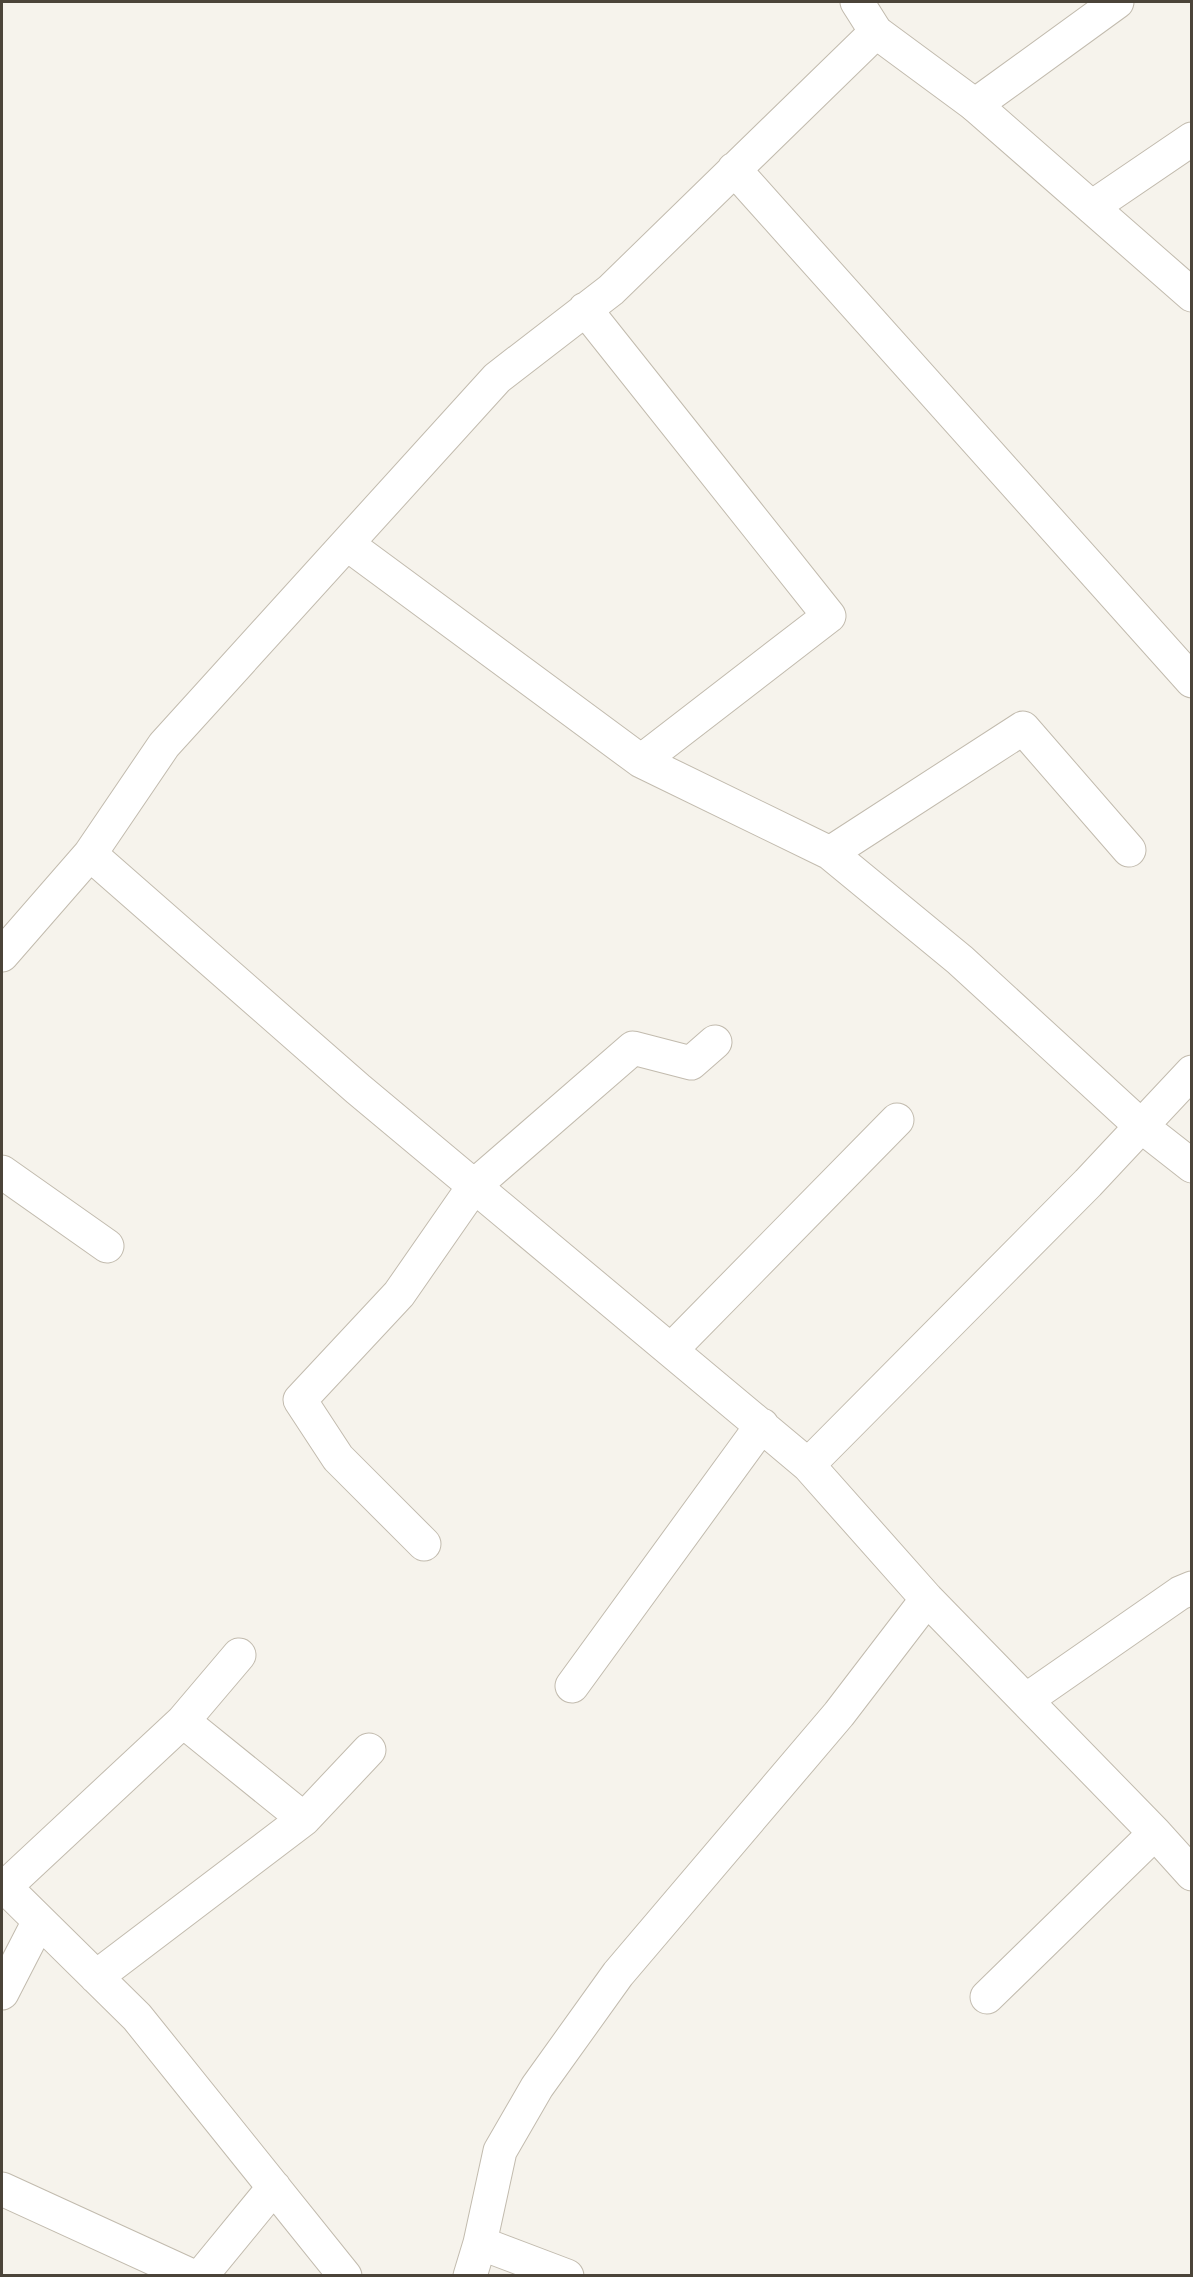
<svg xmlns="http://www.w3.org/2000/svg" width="1193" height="2277" font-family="'Alegreya Sans',sans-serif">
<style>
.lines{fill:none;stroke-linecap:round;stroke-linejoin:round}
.minor-casing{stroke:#c2bbae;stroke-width:35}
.tertiary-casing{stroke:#c2bbae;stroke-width:35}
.minor{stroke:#fff;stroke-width:33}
.tertiary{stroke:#fff;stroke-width:33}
</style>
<rect width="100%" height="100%" fill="#f6f3ec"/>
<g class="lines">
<defs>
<path id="minor" d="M975 105 1117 2
M734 169 1192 681
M1092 207 1192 139
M585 309 829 616 641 761
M347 544 641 761 830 853 960 960 1141 1126 1192 1166
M830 853 1023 728 1129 850
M90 854 358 1089 808 1465 927 1599 1155 1833 1192 1874
M2 955 90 854 164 745 497 378 611 290 876 32
M2 1172 107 1246
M671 1350 897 1120
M808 1465 1088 1183 1192 1072
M424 1544 338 1458 300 1400 399 1294 474 1186 633 1048 691 1063 715 1042
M572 1686 762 1425
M1026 1700 1180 1593 1192 1588
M183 1721 304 1819
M2 1884 137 2017 345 2276
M5 1887 183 1721 239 1655
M96 1977 304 1819 369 1750
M2 1993 39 1921
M987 1997 1155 1833
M2 2189 192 2276
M480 2243 567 2276
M201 2276 274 2187
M470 2276 480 2243 500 2151 537 2087 618 1974 839 1714 927 1599"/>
<path id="tertiary" d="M857 2 876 32 975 105 1192 295"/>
</defs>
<use href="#minor" class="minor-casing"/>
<use href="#tertiary" class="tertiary-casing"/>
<use href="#minor" class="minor"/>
<use href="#tertiary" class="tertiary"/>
</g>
<rect width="1193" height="2277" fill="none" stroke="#4b4439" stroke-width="6"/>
</svg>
